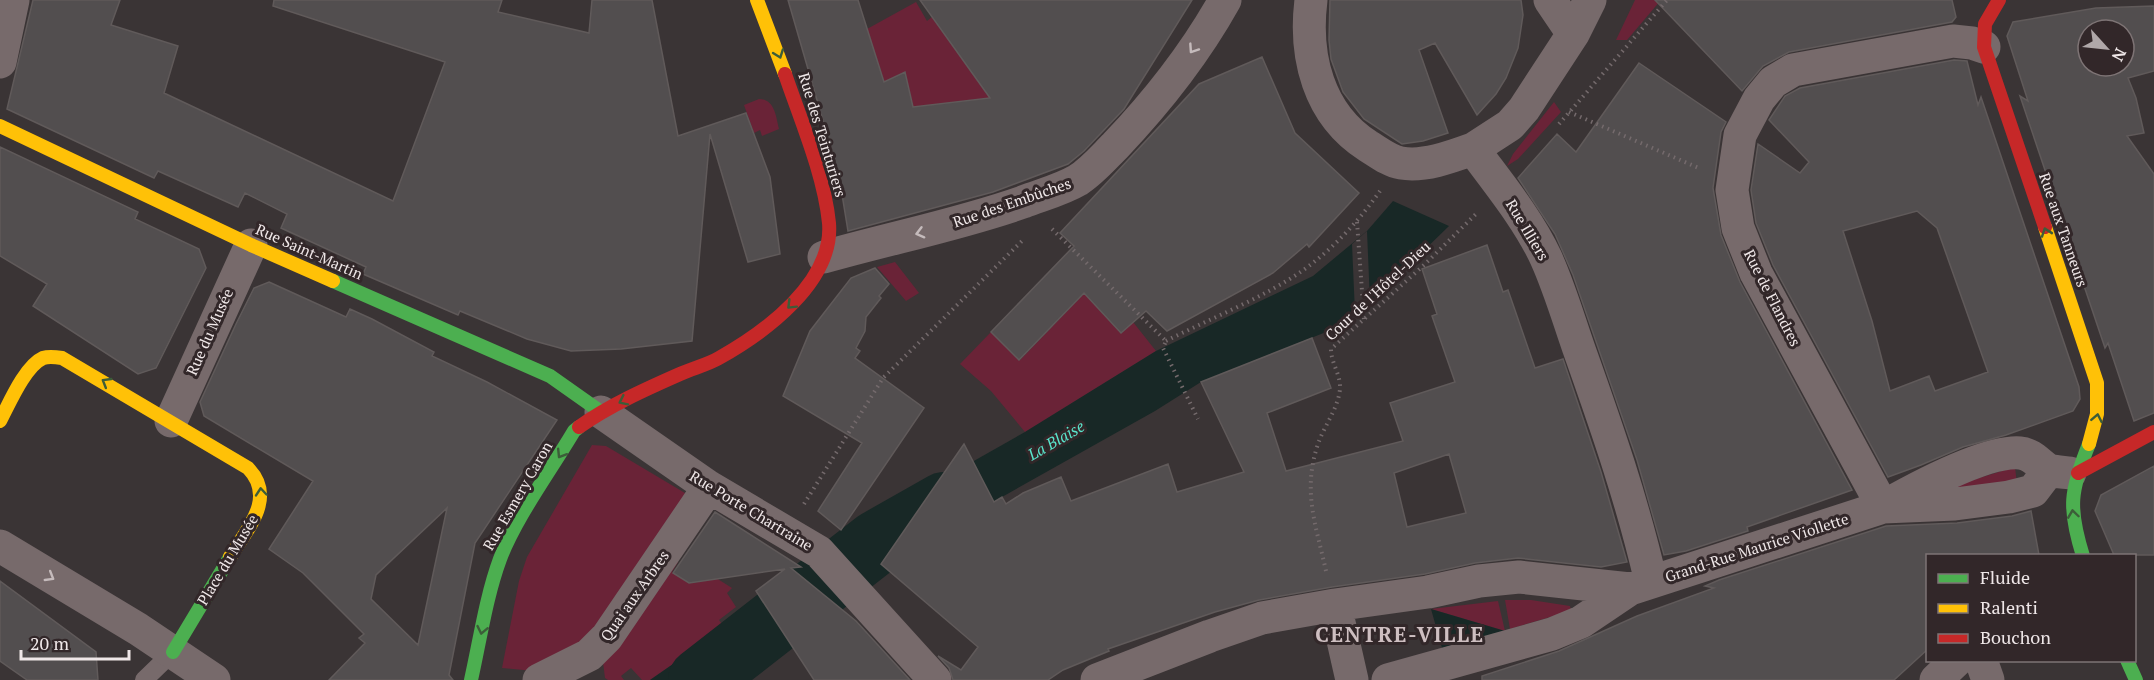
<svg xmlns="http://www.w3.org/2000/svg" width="2154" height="680" font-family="'PT Serif',serif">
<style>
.green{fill:#6a2337}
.water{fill:#182826}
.pier{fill:#3a3435}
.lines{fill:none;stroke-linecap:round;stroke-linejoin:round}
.river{stroke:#182826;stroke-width:64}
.building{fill:#524e4f;stroke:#605a5a;stroke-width:1.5;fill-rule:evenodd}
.path{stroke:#746a6c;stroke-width:4;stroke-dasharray:1.5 4.5;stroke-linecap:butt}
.lane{stroke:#776a6b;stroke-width:18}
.street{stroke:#776a6b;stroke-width:33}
.fast{stroke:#4caf50;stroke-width:14}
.slow{stroke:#ffc107;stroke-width:14}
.jam{stroke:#c62828;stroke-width:14}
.oneway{stroke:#c5bbbc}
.oneway2{stroke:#3c5d39}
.labels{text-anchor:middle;stroke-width:6;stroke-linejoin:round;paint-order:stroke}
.street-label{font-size:15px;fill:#efe7e8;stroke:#322729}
.water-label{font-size:16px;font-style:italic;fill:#5ae5cc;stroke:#322729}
.district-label{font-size:21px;font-weight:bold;letter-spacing:1.5px;fill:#cebfc1;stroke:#322729}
</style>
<rect width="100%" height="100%" fill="#3a3435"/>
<path class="green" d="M1635 0H1661L1627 40H1616Z
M916 2 927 21 932 17 990 98 958 102 968 137 917 123 905 73 884 82 867 29Z
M759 99C775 99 776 117 779 129L762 136 760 130 754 133 744 105Z
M1554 102 1561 112 1518 159 1507 166 1513 154Z
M895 262 919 293 906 301 877 267Z
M1095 282 1102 313 1121 333 1133 322 1156 351 1025 432 991 391 960 364 991 332 1020 360Z
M592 445 606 446 690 496 580 652 544 672 502 668 519 581 527 557Z
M2015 467 2017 484 1927 494Z
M671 558 678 562 672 572 689 583 699 582 705 571 732 588 727 593 736 607 719 620 725 628 650 680H642L631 668 621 676 624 680H608L605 678 603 662Z
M1505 600H1531L1570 606 1571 611 1510 629Z
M1498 601 1505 631 1431 609Z"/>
<path class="water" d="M1393 201 1449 226 1371 302 1331 330 1201 382 1155 411 881 565 851 534 842 530 926 488 1025 432 1156 351 1313 276 1367 231Z
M802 568 840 600 780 652 739 680H650L725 628Z
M1431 609 1505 631 1442 648Z"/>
<path class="pier" d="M1367 231 1370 302 1355 313 1352 244Z
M721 631 751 670 744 677 713 637Z"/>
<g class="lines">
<path class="river" d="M700 680 877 542 944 504"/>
</g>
<path class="building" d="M33 0H120L111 25 178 46 164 93 393 201 445 62 273 6 274 0H502L498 12 589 33 592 0H652L678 136 746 113 770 177 780 254 748 262 710 134 692 341 621 349 571 351 527 339 460 311 458 315 363 274 366 267 281 228 287 214 245 193 238 207 158 171 154 178 7 109Z
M788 0H858L884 82 905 72 913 107 990 98 920 0H1192L1124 109 1084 151 1068 164 993 192 848 231 839 176Z
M1330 0H1521L1523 15 1518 48 1506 78 1496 94 1477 115 1435 43 1419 50 1448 133 1423 141 1402 144 1364 119 1343 92 1331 59 1329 40Z
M1655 0H1952L1956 17 1952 22 1789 52 1763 66 1742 91Z
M2154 6V71L2128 78 2136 98 2144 133 2127 136 2154 174V413L2134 421 2108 343 2105 348 2020 96 2028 101 2007 36 2013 22 2096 8ZM2088 30H2124V66H2088Z
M1262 57 1295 133 1359 193 1309 247 1307 244 1273 273 1167 331 1146 311 1121 333 1084 293 1019 360 991 332 1074 246 1060 233 1199 84Z
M1954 60 1967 61 1978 105 1981 97 2079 387 2080 399 2073 411 2006 435 1963 447 1921 465 1888 477 1773 265 1756 223 1751 190 1758 144 1800 173 1809 162 1769 120 1785 96 1800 88ZM1917 211 1937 228 1988 372 1935 391 1929 376 1890 391 1872 321 1843 231Z
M1639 63 1726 122 1721 132 1713 188 1721 235 1740 282 1852 490 1747 527 1748 531 1686 551 1664 555 1637 460 1573 275 1555 234 1518 178 1557 134 1576 152Z
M0 147 138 212 135 219 199 249 206 268 156 368 138 374 33 306 47 284 0 256Z
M1487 245 1503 292 1508 290 1535 368 1563 359 1601 472 1627 562 1601 567 1518 558 1475 563 1425 574 1332 587 1259 600 1215 612 1108 649 1109 651 1063 670 1048 680H953L949 668 938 656 961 670 978 647 881 564 964 444 994 502 1002 497 1006 504 1023 493 1061 477 1071 501 1168 464 1177 492 1244 472 1201 382 1312 338 1331 388 1267 413 1286 471 1403 441 1390 403 1455 382 1432 316 1437 314 1422 269ZM1449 454 1466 513 1407 527 1394 473Z
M875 268 889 284 879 296 881 298 866 317 865 331 856 348 860 351 855 358 924 408 841 530 818 511 862 443 783 396 810 331 851 278Z
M269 282 346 317 350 309 372 319 434 352 432 356 487 382 557 420 475 543 449 675 453 680H329L365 643 359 638 364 634 303 573 269 549 313 481 204 416 200 402 236 324 254 288ZM447 508 418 645 371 599 376 575Z
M2154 466V555H2114L2095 511 2101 495Z
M2031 511 2039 555H1928V649L1894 680H1482V676L1559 651 1637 616 1714 588 1705 586 1719 580 1886 526 1957 523 2012 516Z
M715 512 801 567 791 568 856 621 910 680H814L756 591 785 569 689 583 673 573Z
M0 581 96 652 98 680H27L0 661Z"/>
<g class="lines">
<path class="path" d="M1569 112 1701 169
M1559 124 1667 0
M1357 222 1364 319
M1052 229 1166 341 1163 348 1198 419
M1166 341C1209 319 1263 298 1302 271 1333 249 1358 222 1380 191
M804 504 883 378 1024 239
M1326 571C1316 525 1302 491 1318 444 1324 426 1338 409 1340 389 1341 375 1331 363 1331 349L1423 266 1477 213"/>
<path class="lane" d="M144 680 173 652"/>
<path class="street" d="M1311 0C1304 56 1318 114 1368 146 1378 152 1389 161 1401 163 1424 167 1451 157 1473 149 1498 183 1528 219 1546 258 1560 289 1569 321 1580 352 1607 428 1633 503 1651 582
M1550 0 1573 34
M1984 47 1972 43 1953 41 1793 70 1773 82 1759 99 1740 135 1732 190 1738 228 1756 273 1883 507 1955 504 2009 497 2033 491 2049 470
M0 62 13 0
M1473 149 1510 125 1524 109 1573 34 1590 0
M824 257C890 238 958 225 1023 202 1041 195 1061 190 1078 180 1092 171 1103 158 1115 146 1156 103 1196 52 1225 0
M601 412 709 487 819 552 935 680
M171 421 251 245
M0 546 138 629 214 680
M1335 605 1352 680
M1981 660 1988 680
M539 680 589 655 607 637 709 487
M1097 680 1210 636 1262 618 1335 605 1428 592 1479 581 1519 577 1630 589
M1388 680 1552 634 1581 622 1630 589 1883 507C1913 490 1986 450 2020 453 2032 454 2038 463 2047 469 2053 472 2063 472 2070 473
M1936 680 1957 660"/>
<path class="fast" d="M333 281 550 376 601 412
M2083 556C2068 508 2070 491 2089 444
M173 652 230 557
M2127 660 2136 680
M471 680C480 640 486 597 500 559 516 517 551 470 574 431L579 427"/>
<path class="slow" d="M757 0 785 74
M0 126 251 245 333 281
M2045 227 2097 383V414L2089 444
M0 421C9 404 25 366 43 358 49 356 56 357 62 358L248 468C277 498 247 529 230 557"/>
<path class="jam" d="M1999 0 1985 24 1984 47 2045 227
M579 427C610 405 646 389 680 374 693 368 707 365 719 358 764 333 834 282 829 223 824 174 801 121 785 74
M2078 473 2154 432"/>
</g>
<defs><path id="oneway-chevron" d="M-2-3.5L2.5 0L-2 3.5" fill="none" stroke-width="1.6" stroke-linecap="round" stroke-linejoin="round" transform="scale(1.5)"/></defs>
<g class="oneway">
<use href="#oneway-chevron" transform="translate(1193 49) rotate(124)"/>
<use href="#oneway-chevron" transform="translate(920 233) rotate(165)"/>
<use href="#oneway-chevron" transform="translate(50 577) rotate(31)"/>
</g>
<g class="oneway2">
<use href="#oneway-chevron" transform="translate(779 54) rotate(70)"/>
<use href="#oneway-chevron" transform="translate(2046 232) rotate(-109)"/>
<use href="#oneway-chevron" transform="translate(791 305) rotate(135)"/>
<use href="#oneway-chevron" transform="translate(106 382) rotate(-149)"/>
<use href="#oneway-chevron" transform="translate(623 401) rotate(154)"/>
<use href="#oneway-chevron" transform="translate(2097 418) rotate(-79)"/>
<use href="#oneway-chevron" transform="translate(561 454) rotate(122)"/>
<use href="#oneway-chevron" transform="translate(261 492) rotate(-95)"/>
<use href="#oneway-chevron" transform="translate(2073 514) rotate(-98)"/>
<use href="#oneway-chevron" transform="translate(482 630) rotate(102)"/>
</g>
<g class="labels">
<g class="street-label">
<text transform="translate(822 135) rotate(73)" y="5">Rue des Teinturiers</text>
<text transform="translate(1012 203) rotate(-19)" y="5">Rue des Embûches</text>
<text transform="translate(1527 230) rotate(59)" y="5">Rue Illiers</text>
<text transform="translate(2063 230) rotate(71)" y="5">Rue aux Tanneurs</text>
<text transform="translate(309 252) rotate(24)" y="5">Rue Saint-Martin</text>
<text transform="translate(1378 291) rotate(-43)" y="5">Cour de l'Hôtel-Dieu</text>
<text transform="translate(1772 298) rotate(63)" y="5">Rue de Flandres</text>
<text transform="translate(210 332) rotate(-66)" y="5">Rue du Musée</text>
<text transform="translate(518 496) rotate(-60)" y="5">Rue Esmery Caron</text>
<text transform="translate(751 511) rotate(31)" y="5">Rue Porte Chartraine</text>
<text transform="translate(1757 548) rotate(-18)" y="5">Grand-Rue Maurice Viollette</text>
<text transform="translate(228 560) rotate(-59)" y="5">Place du Musée</text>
<text transform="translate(635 596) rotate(-55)" y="5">Quai aux Arbres</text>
</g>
<g class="water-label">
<text transform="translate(1056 440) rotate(-30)" y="6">La Blaise</text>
</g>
<g class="district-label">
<text x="1400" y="642">CENTRE-VILLE</text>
</g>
</g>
<rect x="1926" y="554" width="210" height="108" fill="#322729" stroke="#7e7475" stroke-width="1.5"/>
<rect x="1938" y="574" width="30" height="9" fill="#4caf50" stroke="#7e7475" stroke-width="1.5"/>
<text x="1980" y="584" font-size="18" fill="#efe7e8">Fluide</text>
<rect x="1938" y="604" width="30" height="9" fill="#ffc107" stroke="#7e7475" stroke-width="1.5"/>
<text x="1980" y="614" font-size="18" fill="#efe7e8">Ralenti</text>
<rect x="1938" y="634" width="30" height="9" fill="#c62828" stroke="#7e7475" stroke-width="1.5"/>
<text x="1980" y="644" font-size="18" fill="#efe7e8">Bouchon</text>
<g transform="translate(2106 48) rotate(117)"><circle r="28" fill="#322729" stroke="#7e7475" stroke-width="1.5"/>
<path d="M0-4.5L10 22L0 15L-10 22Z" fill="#b0a8a9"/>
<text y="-9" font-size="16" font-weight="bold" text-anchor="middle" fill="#efe7e8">N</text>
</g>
<path d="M21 650v9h108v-9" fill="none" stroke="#efe7e8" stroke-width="3"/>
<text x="30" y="650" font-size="18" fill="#efe7e8" stroke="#322729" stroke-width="4.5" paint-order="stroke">20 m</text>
</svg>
